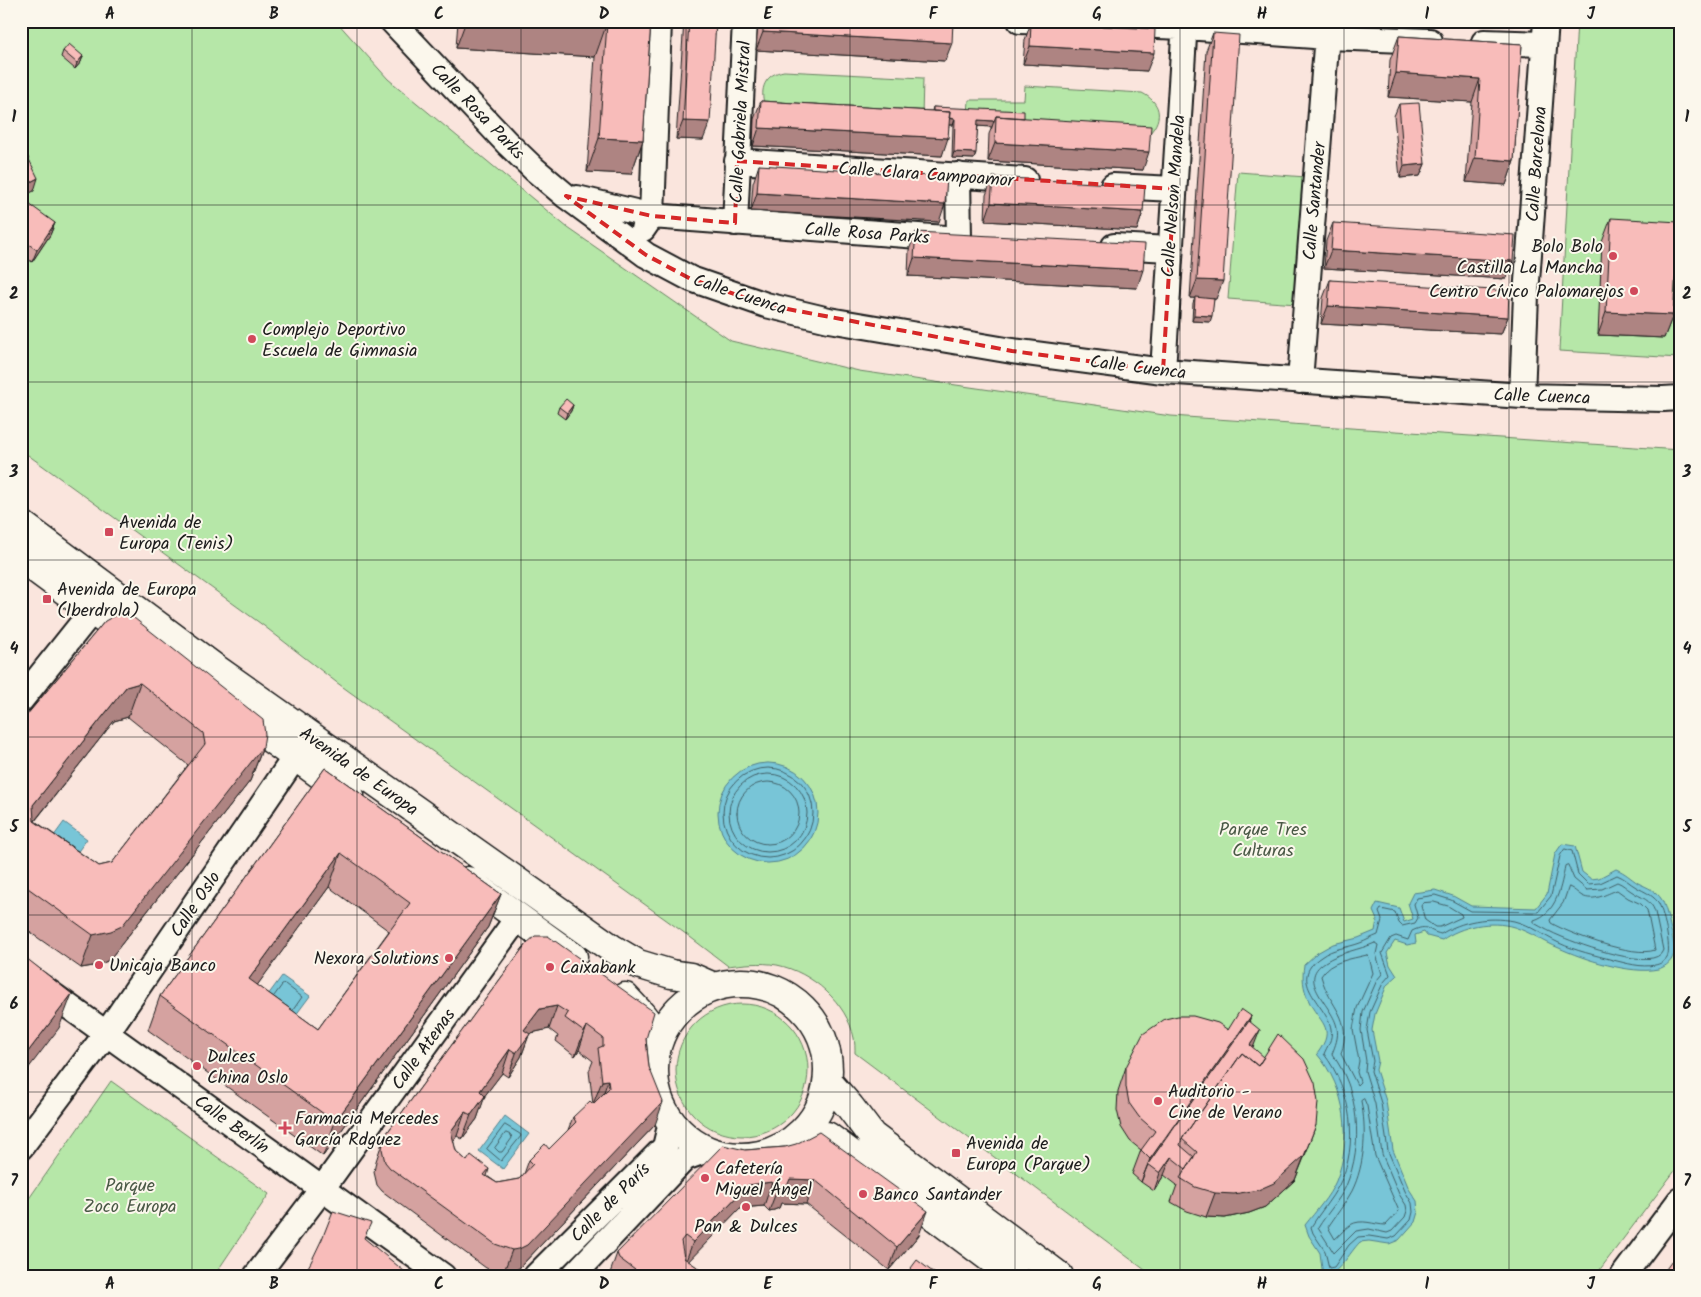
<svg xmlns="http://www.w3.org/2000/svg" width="1701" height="1297" font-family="Kalam,sans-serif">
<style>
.green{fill:#b6e7a8;stroke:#698262}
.water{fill:#78c5d7;stroke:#53818c}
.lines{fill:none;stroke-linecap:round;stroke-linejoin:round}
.shore{stroke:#416067;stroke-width:1}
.street-casing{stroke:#1c1c1c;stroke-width:28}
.secondary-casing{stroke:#1c1c1c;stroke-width:31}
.street{stroke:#fbf7ec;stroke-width:24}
.secondary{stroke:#fbf7ec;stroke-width:28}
.wall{fill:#d5a2a0;stroke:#1c1c1c;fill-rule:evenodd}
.shaded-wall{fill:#ae8482;stroke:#1c1c1c}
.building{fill:#f8bcba;stroke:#1c1c1c;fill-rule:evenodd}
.marked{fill:none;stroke:#d62828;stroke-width:4;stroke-dasharray:10 6;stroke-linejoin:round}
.grid{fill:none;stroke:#1c1c1c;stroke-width:1;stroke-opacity:0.55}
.poi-dot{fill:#d1495b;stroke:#fbf7ec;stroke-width:2}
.labels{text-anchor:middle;stroke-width:4;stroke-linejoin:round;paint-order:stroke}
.street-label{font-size:18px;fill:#1c1c1c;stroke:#fbf7ec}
.poi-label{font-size:18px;fill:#1c1c1c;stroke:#fbf7ec;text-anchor:start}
.park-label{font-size:18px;fill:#4a5946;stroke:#fbf7ec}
.neatline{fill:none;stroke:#1c1c1c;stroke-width:2}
.grid-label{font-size:16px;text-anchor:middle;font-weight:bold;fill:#1c1c1c}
</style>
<rect width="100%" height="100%" fill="#fae5dd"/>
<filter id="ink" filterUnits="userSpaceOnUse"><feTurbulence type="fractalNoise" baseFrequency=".02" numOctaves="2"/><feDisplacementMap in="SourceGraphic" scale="10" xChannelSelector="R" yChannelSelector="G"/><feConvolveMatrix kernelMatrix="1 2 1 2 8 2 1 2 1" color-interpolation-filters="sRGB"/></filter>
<g filter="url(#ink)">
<path class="green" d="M21 21H336L388 79 568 228 731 341 859 371 1171 416 1680 450V1164L1595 1276H1153L855 1053C855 1048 855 1043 854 1038 847 1003 812 972 777 965 760 962 744 964 728 966L690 937 336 682 264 626 21 450Z
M1577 21H1680V358L1559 351Z
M784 71 923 78 922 118 765 106C759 89 765 74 784 71Z
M1025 86 1142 93C1160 102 1164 117 1150 133L968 115 969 100H1024Z
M1238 172 1306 177 1297 304 1228 299Z
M676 1070a66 66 0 1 1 132 0a66 66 0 1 1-132 0Z
M111 1081 269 1194 214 1276H21V1210Z"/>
<path class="water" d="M718 813a50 50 0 1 1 100 0a50 50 0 1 1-100 0Z
M64 822 87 839 63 872 40 855Z
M1562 844 1575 846 1582 872 1591 879 1599 878 1616 869C1626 873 1630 878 1638 883 1648 888 1656 890 1662 900 1666 906 1675 944 1674 951 1674 960 1666 967 1658 969 1631 975 1583 959 1559 948 1544 942 1530 932 1514 927 1491 920 1461 926 1442 940L1427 936 1424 932 1415 935 1416 943 1407 945 1395 941 1387 953 1390 965 1397 976 1387 985 1375 1014 1372 1030 1378 1061 1376 1070 1386 1101 1393 1150 1409 1189 1417 1201 1418 1212 1415 1222 1399 1240 1389 1244 1369 1241 1360 1242C1349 1253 1339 1275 1323 1276L1320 1253 1309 1236 1305 1225C1316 1211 1329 1197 1336 1181 1353 1139 1346 1088 1317 1054 1338 1026 1318 1023 1308 999 1303 988 1302 977 1304 965L1317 953 1333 944 1358 938 1375 931 1377 920 1373 911 1377 903 1399 908 1404 922 1413 919 1408 903 1413 893 1435 890 1453 896 1471 906 1536 908 1547 894 1555 854Z
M282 976 310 996 284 1031 257 1010Z
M505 1116 529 1134 503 1169 479 1151Z"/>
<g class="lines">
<path class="shore" d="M723 813a45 45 0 1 1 90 0a45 45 0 1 1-90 0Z
M729 813a39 39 0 1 1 78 0a39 39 0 1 1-78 0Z
M737 813a31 31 0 1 1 62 0a31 31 0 1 1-62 0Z
M1565 849 1572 851 1578 874 1588 884 1600 883 1617 875C1625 878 1629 883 1636 887 1645 892 1651 894 1658 902 1663 909 1672 950 1667 957 1664 962 1660 964 1655 965 1641 968 1626 963 1613 960 1595 955 1576 951 1559 943 1544 936 1530 925 1514 921 1489 916 1461 921 1441 934 1426 931 1429 923 1412 931L1408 940 1396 936 1391 938 1382 953 1390 975 1383 983 1370 1012 1367 1030 1373 1061 1371 1071 1381 1103 1388 1151 1405 1191 1412 1203 1413 1212 1411 1220 1396 1236 1388 1239 1369 1236 1358 1237 1349 1245 1334 1267 1329 1268 1325 1251 1313 1233 1311 1227C1320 1212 1331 1200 1339 1185 1360 1145 1351 1089 1324 1054 1327 1046 1333 1040 1331 1029 1328 1006 1285 981 1321 957 1333 948 1347 948 1360 943 1366 941 1372 937 1378 935L1382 920 1379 912 1381 909 1395 912 1399 923 1402 926 1415 923 1418 918 1414 904 1417 898 1435 895 1451 900 1471 911 1538 912 1551 896 1560 856Z
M1568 865 1574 879 1587 890 1602 889 1617 882C1623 884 1626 888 1631 891 1641 898 1651 899 1655 912L1663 950C1657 973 1578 944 1562 937 1552 933 1543 928 1534 923V920C1557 913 1561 886 1565 866Z
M1569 887C1574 889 1577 893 1582 896 1594 902 1606 894 1617 890L1628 898 1641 904 1647 910 1655 950C1634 958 1570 934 1551 923L1550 920 1563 903Z
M1434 902 1448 906 1461 914 1462 917 1440 927H1435L1425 920 1421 906 1423 903Z
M1375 943 1378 945 1376 954 1382 974 1377 980 1363 1012 1361 1030 1366 1061 1365 1071 1375 1104 1382 1154 1399 1194 1406 1205 1407 1211 1405 1217 1392 1231 1387 1233 1369 1229 1356 1231 1334 1253 1318 1228C1327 1213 1339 1201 1346 1186 1364 1144 1359 1090 1332 1054 1335 1046 1339 1037 1337 1028 1334 1006 1295 981 1325 962 1340 952 1359 950 1375 943Z
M1367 955 1369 957 1373 973 1357 1008 1353 1029 1359 1061 1357 1072 1360 1082 1357 1085 1341 1054C1353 1016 1330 1009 1321 976 1330 961 1351 959 1367 955Z
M274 996 282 985 285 984 302 997 293 1010
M1364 1099 1367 1106 1375 1156 1399 1211 1386 1225C1374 1225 1362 1218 1350 1225 1344 1229 1340 1235 1335 1239L1328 1227C1336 1215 1345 1204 1352 1191 1365 1165 1367 1129 1361 1101Z
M505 1125 520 1134 521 1136 501 1161 487 1149Z
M506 1133 511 1135 512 1138 502 1152H499L495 1148Z"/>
<defs>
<path id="street" d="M392 21 507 143 534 169 566 196 646 255 691 279 766 305 829 320 1012 351 1163 371 1522 396 1663 399 1680 398
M1020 21 1185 27 1328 37 1430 41
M1484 42 1544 44
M737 161 1025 180
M958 175 959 239
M1113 186 1174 189
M577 198 652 216 945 238
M735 223 745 21
M643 229 652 216 659 21
M1114 246 1169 249
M1163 371 1185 21
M1300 381 1328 21
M1522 396 1526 295 1546 21
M21 700 92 611
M21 972 443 1276
M21 1147 106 1034 295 757
M256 1276 322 1189 518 917
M536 1276 665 1147 671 1122
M573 1276 685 1158 707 1150
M1623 1276 1680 1200"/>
<path id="secondary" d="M21 524 216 669 611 948 638 964 671 974 691 977 714 987
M21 558 135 642
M235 713 350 796
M468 881 573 957
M654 1070a87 87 0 1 1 174 0a87 87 0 1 1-174 0Z
M625 997 641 1014 660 1038
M828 1082 850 1107 872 1136 1059 1276
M799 1135 827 1136 1014 1276"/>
</defs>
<use href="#street" class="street-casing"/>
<use href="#secondary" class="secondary-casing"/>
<use href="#street" class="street"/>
<use href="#secondary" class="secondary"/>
</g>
<path class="wall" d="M458 21H651L643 140 631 174 587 172 595 57 456 48Z
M684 21H716L703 140 676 139Z
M759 21H953L945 61 756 50 758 25Z
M1031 22 1147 71 1023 64 1025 40Z
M1213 33 1216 299H1214L1210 322 1192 321 1193 303 1195 298H1190L1206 51Z
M1399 36 1522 44 1514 161 1506 185 1466 182 1472 102 1388 97 1390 60Z
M63 51 83 56 81 62 75 69 61 57Z
M761 101 932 111 933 107 1024 118 1143 170 988 161 989 134 992 127 978 126 974 159 952 158 953 125H949L942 156 753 146 754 119Z
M1399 104 1425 164 1420 176 1400 178 1394 116Z
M759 165 939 222 751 211 753 183Z
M993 177 1143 212 1137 230 985 221 986 195Z
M21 207 55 223 50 235 32 262 28 259 24 271 21 274Z
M1611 218 1673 315 1664 338 1598 335 1602 242Z
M1333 223 1513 261 1506 279 1324 268 1326 241Z
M916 232 1137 288 908 276 909 250Z
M1330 280 1508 317 1501 334 1321 324 1323 298Z
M573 405 571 411 565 419 557 413 559 407Z
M105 621 263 747 250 781 109 960 99 965 81 968 21 926V722ZM128 717 188 765 112 863 99 866 35 821 114 721Z
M325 768 501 894 488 927 323 1156 148 1030 160 996ZM329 887 389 931 318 1029 257 985Z
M526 944 646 1039 655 1125 519 1268 510 1273 503 1274 486 1268 382 1191 377 1185 374 1172 376 1161 384 1137ZM549 1029 558 1036 556 1041 575 1056 579 1050 593 1061 589 1071 593 1104 573 1117 568 1130 549 1149 529 1160 524 1174 519 1179 497 1183 487 1176 489 1169 467 1161 456 1151 453 1140 457 1136 462 1139 477 1119 485 1095 502 1073 508 1077 521 1057 529 1035 531 1033Z
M1251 1016 1249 1021 1253 1048 1308 1148 1295 1180 1265 1207 1249 1213 1225 1218 1206 1217 1187 1211 1171 1202 1177 1185 1164 1175 1154 1191 1141 1182 1132 1174 1141 1150 1130 1141 1121 1127 1117 1110 1118 1091 1126 1067 1228 1030Z
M785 1147 919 1235 889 1270 806 1204 781 1203 779 1208 774 1210 769 1211 764 1206 740 1208 688 1261 710 1276H609L617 1253 745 1150Z"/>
<path class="shaded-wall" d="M466 21H582L607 23 595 57 456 48Z
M1491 21H1524V23Z
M763 32 952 43 945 61 756 50Z
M1030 46 1154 53 1147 71 1023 64Z
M83 56 81 62 75 69 77 63Z
M1396 73 1480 79 1472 102 1388 97Z
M932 117 955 119 953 125 930 124Z
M978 120 994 121 992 127 976 126Z
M683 121 710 122 703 140 676 139Z
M759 128 948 138 942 156 753 146Z
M599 138 643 140 631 174 587 172Z
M995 143 1149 152 1143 170 988 161Z
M954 152 976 153 974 159 952 158Z
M1475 158 1514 161 1506 185 1466 182Z
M1425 164 1420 176 1400 178 1404 166Z
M38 178 34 191 21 197V187Z
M757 193 945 204 939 222 751 211Z
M991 203 1143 212 1137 230 985 221Z
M55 223 50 235 32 262 37 250Z
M1331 250 1513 261 1506 279 1324 268Z
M914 258 1143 270 1137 288 908 276Z
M28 259 24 271 21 274V268Z
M1197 280 1223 281 1216 299 1190 298Z
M1328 306 1508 317 1501 334 1321 324Z
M1606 312 1673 315 1664 338 1598 335Z
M1194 315 1212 316 1210 322 1192 321Z
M573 405 571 411 565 419 567 413Z
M140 683 128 717 114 721 21 838 33 805 126 687Z
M263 747 250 781 109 960 99 965 81 968 93 935Z
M341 853 329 887 237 1013 249 979Z
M501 894 488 927 323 1156 335 1122Z
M72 994 59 1028 21 1078V1061Z
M557 1006 549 1029 531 1033 529 1035 521 1057 508 1077 524 1030 540 1009Z
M1251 1016 1243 1039 1148 1164 1141 1182 1150 1159Z
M587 1026 579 1050 575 1056 584 1032Z
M1260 1030 1253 1048 1250 1045Z
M510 1049 502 1073 471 1114 480 1091Z
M608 1080 600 1104H593L602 1081Z
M485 1096 477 1119 462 1139 471 1115Z
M663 1102 655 1125 519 1268 510 1273 503 1274 512 1250Z
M465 1112 457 1136 443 1155 451 1131Z
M1316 1125 1295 1180 1265 1207 1249 1213 1225 1218 1206 1217 1215 1193Z
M1171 1157 1164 1175 1154 1191 1160 1173Z
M790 1179 815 1180 806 1204 781 1203 779 1208 774 1210 769 1211 778 1187Z
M772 1182 764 1206 740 1208 684 1266 693 1242 748 1185Z
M928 1211 919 1235 889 1270 897 1247Z"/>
<path class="building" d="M582 21H651L643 140 599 138 607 23Z
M689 21H716L710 122 683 121Z
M763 21H953L952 43 763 32Z
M1031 22 1155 29 1154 53 1030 46Z
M1213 33 1239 35 1223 281 1197 280Z
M1399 36 1522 44 1514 161 1475 158 1480 79 1396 73Z
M69 44 83 56 77 63 63 51Z
M761 101 950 112 948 138 759 128Z
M1419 103 1425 164 1404 166 1399 104Z
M933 107 1024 111V118L996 116 994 121 978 120 976 153 954 152 955 119 949 118 950 112 933 111Z
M996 116 1151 126 1149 152 995 143Z
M23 147 38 178 21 187V148Z
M759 165 947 177 945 204 757 193Z
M993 177 1145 186 1143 212 991 203Z
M25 201 55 223 37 250 21 239V207Z
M1611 218 1679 222 1673 315 1606 312Z
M1333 223 1515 235 1513 261 1331 250Z
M916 232 1145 244 1143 270 914 258Z
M21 254 28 259 21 268Z
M1330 280 1509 291 1508 317 1328 306Z
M1195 297 1214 299 1212 316 1194 315Z
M566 399 573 405 567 413 559 407Z
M118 614 134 618 263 720 265 734 263 747 122 926 111 931 93 935 21 883V722L105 621ZM140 683 203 733 205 744 112 863 99 866 34 821 33 805 126 687Z
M325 768 501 894 335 1122 160 996ZM341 853 410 903 318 1029 249 979Z
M535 936H548L654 1012 646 1039 649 1067 663 1102 527 1245 519 1249 512 1250 495 1244 390 1168 385 1162 382 1149 384 1137 526 944ZM557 1006 568 1013 565 1018 584 1032 587 1026 603 1038V1046L598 1048 602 1081 608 1080 609 1088 593 1104 590 1101 573 1117 576 1122 549 1149 545 1144 529 1160 533 1164 519 1179 497 1183 484 1175 489 1169 471 1155 467 1161 456 1151 451 1131 465 1112 471 1115 485 1096 480 1091 510 1049 516 1053 530 1034 524 1030 540 1009Z
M21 954 72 994 21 1061Z
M1241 1009 1251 1016 1150 1159 1141 1150 1155 1131 1139 1117 1129 1103 1126 1087V1067L1143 1034 1165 1019 1178 1016H1193L1218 1023 1228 1030Z
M1249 1021 1260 1030 1250 1045 1264 1057 1258 1066 1242 1053 1182 1139 1180 1145 1194 1157 1186 1169 1171 1157 1160 1173 1148 1164Z
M1278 1034 1304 1059 1315 1083 1318 1102 1316 1125 1304 1156 1274 1183 1258 1190 1234 1194 1215 1193 1195 1187 1180 1178 1197 1152 1182 1139 1242 1053 1258 1066Z
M819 1132 928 1211 897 1247 815 1180 790 1179 788 1184 783 1187H778L772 1182 748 1185 693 1242 685 1236 681 1241 684 1258 710 1276H643L619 1258 617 1253 723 1145 745 1150 785 1147 796 1144Z
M333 1211 371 1223 364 1238 410 1276H303L311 1262 322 1239Z
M1680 1250V1276H1661Z
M917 1260 938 1276H905Z
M426 1271 429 1276H419Z"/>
</g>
<path class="marked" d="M737 161 1174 189 1163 371 1012 351 766 305 691 279 646 255 566 196 652 216 735 223Z"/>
<path class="grid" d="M192 21V1276M357 21V1276M521 21V1276M686 21V1276M850 21V1276M1015 21V1276M1180 21V1276M1344 21V1276M1509 21V1276M21 205H1680M21 382H1680M21 560H1680M21 737H1680M21 915H1680M21 1092H1680"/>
<g class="poi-dot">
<circle cx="1613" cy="256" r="5"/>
<circle cx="1634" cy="291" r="5"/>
<circle cx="252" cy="339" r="5"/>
<rect x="104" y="527" width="10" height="10" rx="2.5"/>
<rect x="42" y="594" width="10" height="10" rx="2.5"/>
<circle cx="449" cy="958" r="5"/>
<circle cx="99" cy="965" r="5"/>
<circle cx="550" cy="967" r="5"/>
<circle cx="197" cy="1066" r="5"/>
<circle cx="1158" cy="1101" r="5"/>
<path d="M282.5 1120.5h5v5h5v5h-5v5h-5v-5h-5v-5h5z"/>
<rect x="951" y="1148" width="10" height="10" rx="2.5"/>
<circle cx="705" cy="1178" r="5"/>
<circle cx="863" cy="1194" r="5"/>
<circle cx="746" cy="1207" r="5"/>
</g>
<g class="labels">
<g class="street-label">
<text transform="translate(478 111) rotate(46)" y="6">Calle Rosa Parks</text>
<text transform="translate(740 122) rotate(-87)" y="6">Calle Gabriela Mistral</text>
<text transform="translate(1536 164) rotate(-86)" y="6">Calle Barcelona</text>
<text transform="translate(926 174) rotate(4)" y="6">Calle Clara Campoamor</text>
<text transform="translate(1173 196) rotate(-86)" y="6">Calle Nelson Mandela</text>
<text transform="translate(1314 201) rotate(-85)" y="6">Calle Santander</text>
<text transform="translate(867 233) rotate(4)" y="6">Calle Rosa Parks</text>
<text transform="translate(740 294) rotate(18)" y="6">Calle Cuenca</text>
<text transform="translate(1138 367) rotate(7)" y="6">Calle Cuenca</text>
<text transform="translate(1542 396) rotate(2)" y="6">Calle Cuenca</text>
<text transform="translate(359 771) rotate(35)" y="6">Avenida de Europa</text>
<text transform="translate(195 904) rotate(-56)" y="6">Calle Oslo</text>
<text transform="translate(423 1049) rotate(-54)" y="6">Calle Atenas</text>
<text transform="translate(232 1124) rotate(36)" y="6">Calle Berlín</text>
<text transform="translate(610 1202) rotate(-45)" y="6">Calle de París</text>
</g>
<g class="poi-label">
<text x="1603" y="252" text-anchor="end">Bolo Bolo<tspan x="1603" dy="21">Castilla La Mancha</tspan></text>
<text x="1624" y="297" text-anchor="end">Centro Cívico Palomarejos</text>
<text x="262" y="335">Complejo Deportivo<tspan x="262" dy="21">Escuela de Gimnasia</tspan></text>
<text x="119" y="528">Avenida de<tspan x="119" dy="21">Europa (Tenis)</tspan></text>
<text x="57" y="595">Avenida de Europa<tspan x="57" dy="21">(Iberdrola)</tspan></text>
<text x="439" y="964" text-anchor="end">Nexora Solutions</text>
<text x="109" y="971">Unicaja Banco</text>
<text x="560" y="973">Caixabank</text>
<text x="207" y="1062">Dulces<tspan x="207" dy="21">China Oslo</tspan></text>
<text x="1168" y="1097">Auditorio -<tspan x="1168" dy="21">Cine de Verano</tspan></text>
<text x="295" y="1124">Farmacia Mercedes<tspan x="295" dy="21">García Rdguez</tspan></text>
<text x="966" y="1149">Avenida de<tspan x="966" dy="21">Europa (Parque)</tspan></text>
<text x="715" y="1174">Cafetería<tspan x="715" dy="21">Miguel Ángel</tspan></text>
<text x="873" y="1200">Banco Santander</text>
<text x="746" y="1232" text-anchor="middle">Pan &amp; Dulces</text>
</g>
<g class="park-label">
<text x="1263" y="835">Parque Tres<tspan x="1263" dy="21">Culturas</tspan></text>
<text x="130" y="1191">Parque<tspan x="130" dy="21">Zoco Europa</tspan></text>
</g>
</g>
<rect width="1701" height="1297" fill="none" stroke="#fbf7ec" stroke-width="55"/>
<rect x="28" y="28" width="1646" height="1242" class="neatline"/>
<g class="grid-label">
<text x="110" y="19">A</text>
<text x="274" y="19">B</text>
<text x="439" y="19">C</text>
<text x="604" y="19">D</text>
<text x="768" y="19">E</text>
<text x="933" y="19">F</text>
<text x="1097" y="19">G</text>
<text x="1262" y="19">H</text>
<text x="1427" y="19">I</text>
<text x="1591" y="19">J</text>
<text x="14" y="122">1</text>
<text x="1687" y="122">1</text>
<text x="14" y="299">2</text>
<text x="1687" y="299">2</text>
<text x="14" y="477">3</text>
<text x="1687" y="477">3</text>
<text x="14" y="654">4</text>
<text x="1687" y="654">4</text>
<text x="14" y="832">5</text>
<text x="1687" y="832">5</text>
<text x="14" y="1009">6</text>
<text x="1687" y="1009">6</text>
<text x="14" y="1186">7</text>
<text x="1687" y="1186">7</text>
<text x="110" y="1289">A</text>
<text x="274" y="1289">B</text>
<text x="439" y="1289">C</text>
<text x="604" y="1289">D</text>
<text x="768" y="1289">E</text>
<text x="933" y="1289">F</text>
<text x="1097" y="1289">G</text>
<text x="1262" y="1289">H</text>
<text x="1427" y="1289">I</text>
<text x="1591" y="1289">J</text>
</g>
</svg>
